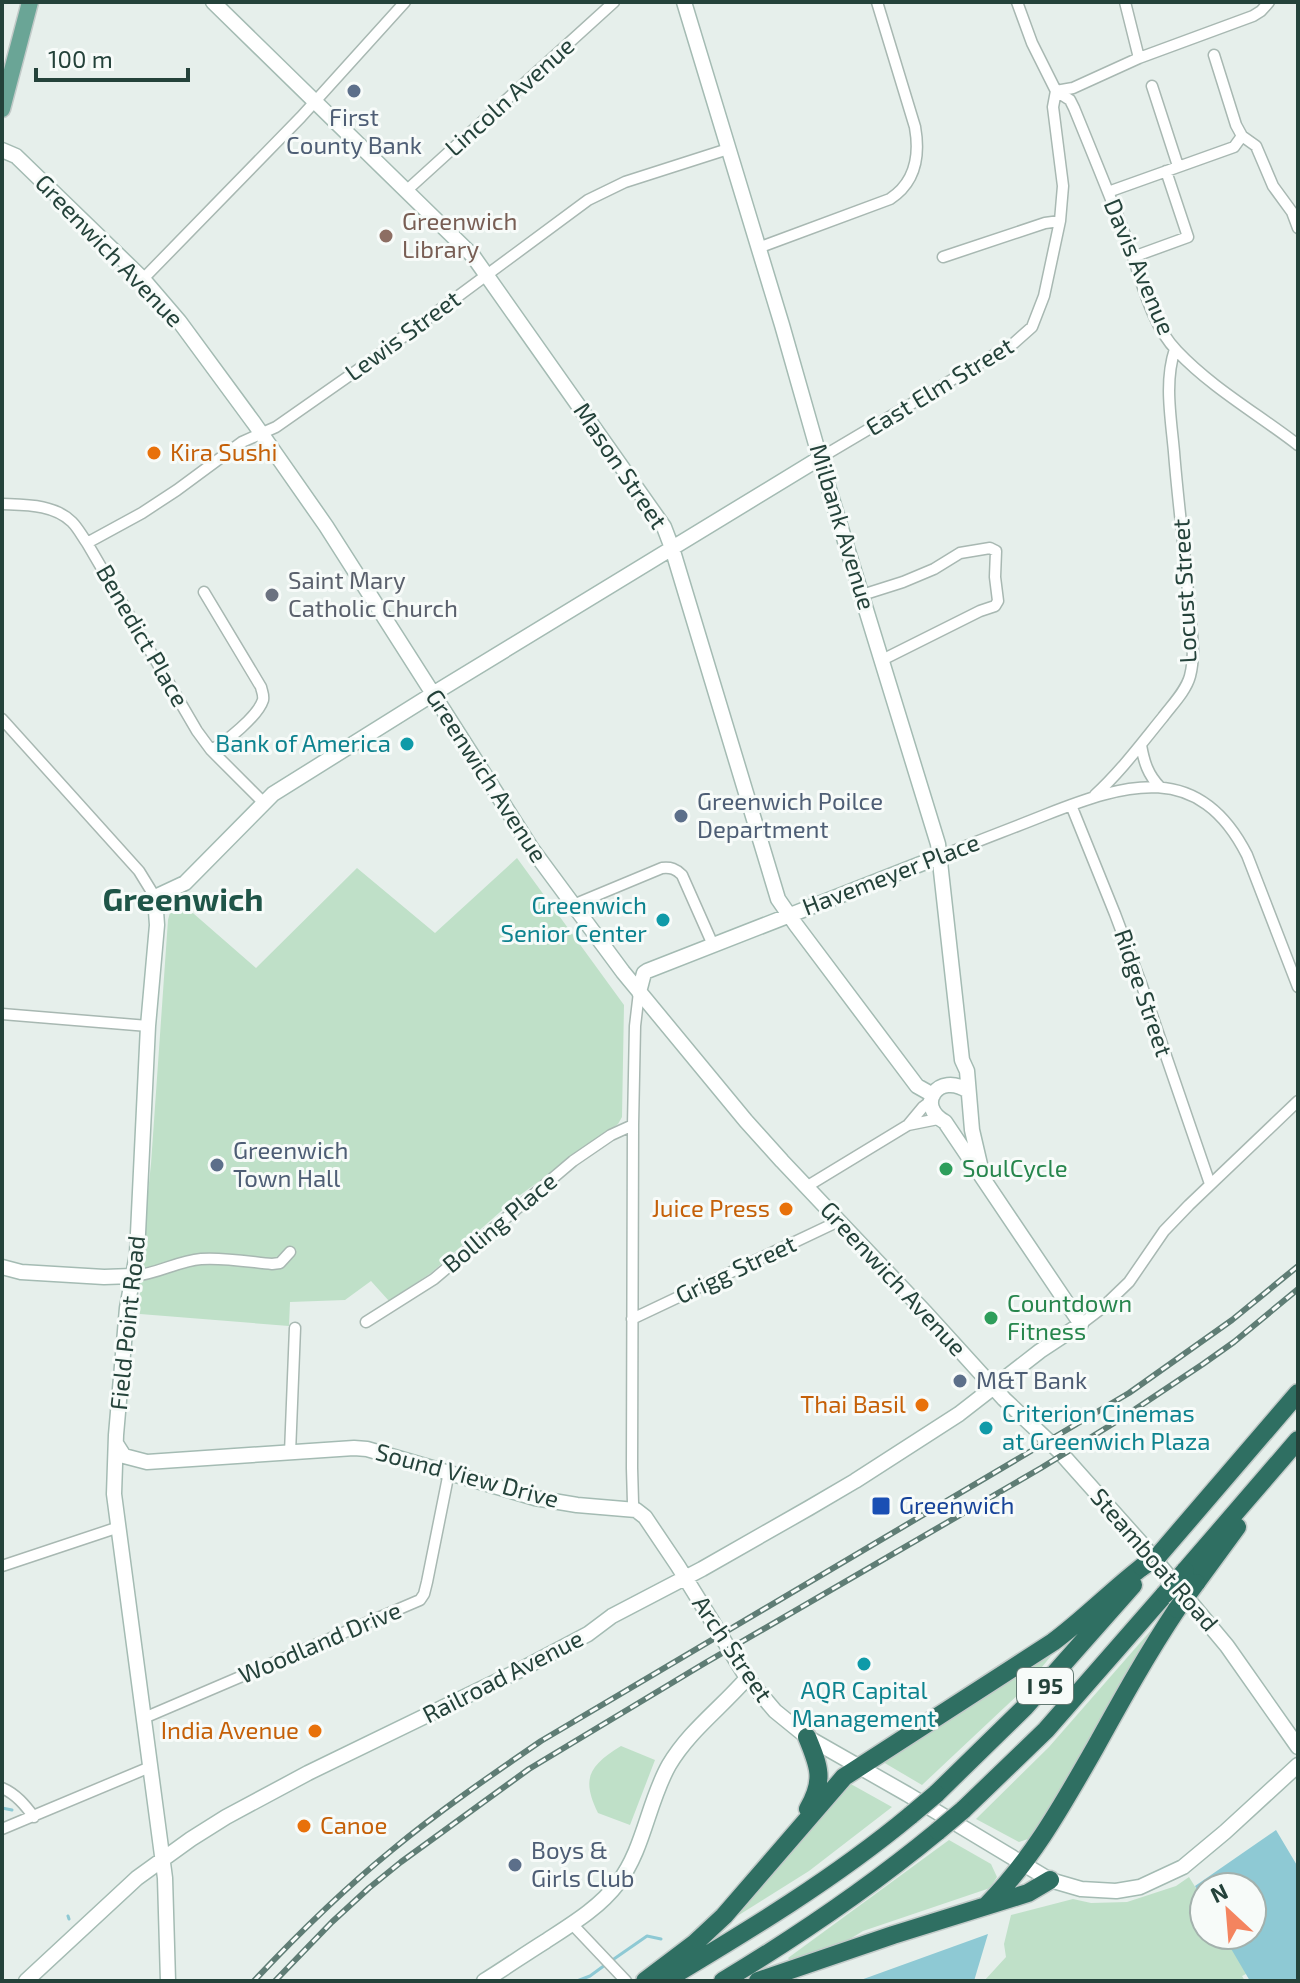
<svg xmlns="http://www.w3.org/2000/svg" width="1300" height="1983" font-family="'Exo 2',sans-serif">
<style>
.green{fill:#bfe0c8}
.water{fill:#8ec9d4}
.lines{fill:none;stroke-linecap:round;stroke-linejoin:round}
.stream{stroke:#8ec9d4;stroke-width:3}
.street-casing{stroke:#a8b8b2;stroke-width:13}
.secondary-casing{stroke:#a4bbb3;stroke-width:17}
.primary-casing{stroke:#c2cac8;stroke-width:19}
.highway-casing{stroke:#c2cac8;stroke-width:21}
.street{stroke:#fff;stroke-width:10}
.secondary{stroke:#fff;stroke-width:14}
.primary{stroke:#6aa596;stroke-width:16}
.highway{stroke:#2f6f62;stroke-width:18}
.rail-casing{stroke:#5f7d75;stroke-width:6}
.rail{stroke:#f7fbf9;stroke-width:3;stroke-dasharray:9;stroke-linecap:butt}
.highway-bridge-casing{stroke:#c2cac8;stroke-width:21;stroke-linecap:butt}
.highway-bridge{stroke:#2f6f62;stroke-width:18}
.service-dot{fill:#5c6f8a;stroke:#f7fbf9;stroke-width:3}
.education-dot{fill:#8d6e63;stroke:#f7fbf9;stroke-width:3}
.food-dot{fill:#e8710a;stroke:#f7fbf9;stroke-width:3}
.worship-dot{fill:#6b7280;stroke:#f7fbf9;stroke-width:3}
.culture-dot{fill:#0f9aa8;stroke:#f7fbf9;stroke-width:3}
.leisure-dot{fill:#2e9e5b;stroke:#f7fbf9;stroke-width:3}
.transit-dot{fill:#1a4fb4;stroke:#f7fbf9;stroke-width:3}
.labels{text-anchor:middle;stroke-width:6;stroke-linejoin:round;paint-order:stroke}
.shield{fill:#f7fbf9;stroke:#637a73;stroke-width:2}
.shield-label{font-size:22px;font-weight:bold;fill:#24423a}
.street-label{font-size:24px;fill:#24423a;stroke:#f7fbf9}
.service-label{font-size:24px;fill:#4e5e75;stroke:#f7fbf9;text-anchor:start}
.education-label{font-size:24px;fill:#785e54;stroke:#f7fbf9;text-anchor:start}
.food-label{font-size:24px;fill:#c56008;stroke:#f7fbf9;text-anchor:end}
.worship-label{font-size:24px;fill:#5b616d;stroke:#f7fbf9;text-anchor:start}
.culture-label{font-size:24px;fill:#0d838f;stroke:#f7fbf9;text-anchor:end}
.leisure-label{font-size:24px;fill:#27864d;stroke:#f7fbf9;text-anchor:start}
.transit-label{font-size:24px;fill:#164399;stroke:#f7fbf9;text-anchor:start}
.district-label{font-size:32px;font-weight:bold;fill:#1f5548;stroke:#f7fbf9}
</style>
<rect width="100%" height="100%" fill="#e6efeb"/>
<path class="green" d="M517 858 624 1005 622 1117 618 1124 516 1198 431 1273 389 1301 371 1281 345 1300 290 1302 289 1326 140 1314V1267L151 1164 168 920 172 905 178 900 256 968 357 868 435 933Z
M1153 1628 1155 1631 1031 1838 1019 1842 976 1819 1049 1747Z
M1051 1656 1023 1690 922 1785 883 1762 1021 1673Z
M621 1746 655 1760 630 1825 598 1813C581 1778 589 1766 621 1746Z
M849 1783 892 1807 809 1871 723 1925Z
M949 1840 991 1864 997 1877 990 1888 863 1931 837 1947 791 1962 788 1958Z
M1189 1877 1204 1901V1935H1225L1248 1973 1242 1976 1245 1981H984L1006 1957 1004 1944 1011 1915 1073 1899 1091 1903 1127 1902 1176 1886Z"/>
<path class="water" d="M1276 1830 1298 1867V1981H1250L1223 1935H1252V1887H1204V1902L1195 1886Z
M988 1934 974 1981H858Z"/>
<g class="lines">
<path class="stream" d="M2 1808 12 1810
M68 1916 69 1919
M611 1961 647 1936 661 1939
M577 1981 590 1976 605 1965"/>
<defs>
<path id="street" d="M1125 2 1139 58 1253 16 1261 11 1269 2
M1214 55 1236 125 1242 136 1256 146 1273 186 1292 212 1298 228
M1152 86 1178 166
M1056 91 1070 100 1074 108C1092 152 1110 196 1127 240 1141 276 1149 322 1177 351 1212 388 1258 414 1298 445
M1056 91 1073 88 1139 58
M406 191 614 2
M1108 192 1234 147 1242 136
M758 248 890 199C916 182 920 155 915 127L877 2
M943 257 1045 223 1060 221
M1133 257 1188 237 1166 171
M143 279 301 117 405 2
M820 458 1014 343 1032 327 1044 296 1060 221 1063 186 1053 107 1056 91 1032 43 1017 2
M2 504C25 505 54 504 72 522 78 528 82 536 87 543L197 731 211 750 264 803
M87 543 142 513 177 490 242 442 276 427 376 357 588 200 625 182 728 149
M204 592 261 687C262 692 264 695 263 700 258 716 226 742 211 750
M862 595 903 582 934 569 960 553 990 548 996 551 995 577 998 601 995 606 980 611 882 660
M2 719 139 871 155 897
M1141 745C1144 762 1148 775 1160 787
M1095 795C1121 771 1141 744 1163 717 1172 705 1186 691 1190 676 1196 653 1191 628 1189 604 1185 553 1178 503 1174 452 1171 418 1164 382 1175 349
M1071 805 1115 914 1142 986 1210 1184
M941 856C975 842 1010 829 1045 815 1126 783 1199 760 1247 855L1298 987
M573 905 662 868C671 867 676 869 682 875L713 945
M2 1014 148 1026
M908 1125 938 1119
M806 1187 908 1125 923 1107 931 1101
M133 1276C158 1274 177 1261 201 1259 221 1257 251 1262 272 1264L280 1263 290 1252
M632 1319 839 1221
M366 1322 434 1279 573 1161 611 1135 633 1125
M1081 1324 1102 1308 1129 1282 1164 1231 1189 1205 1298 1101
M290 1453 295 1328
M632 1509 633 1503 632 1468 633 1125 635 1026 639 992
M2 1566 119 1527
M144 1718 420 1600 424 1594 427 1582 449 1472
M2 1788C16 1794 25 1805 34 1817
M2 1829 150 1767
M572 1924 626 1981"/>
<path id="secondary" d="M213 2 473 256 664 527 672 548 778 899 796 925 917 1086 933 1095
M684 2 782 325 825 476 938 844 962 1060 967 1071 972 1130 982 1173
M2 150 16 156 143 279 179 321 254 423 326 526 532 849 623 972 746 1121 782 1161 925 1312 1004 1399 1059 1451 1141 1543 1227 1646 1298 1747
M639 992 644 973 647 971 941 856
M2 1267 21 1272 104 1277 133 1276
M117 1445 124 1456 147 1462 354 1448 367 1449 535 1498 577 1505 636 1510 645 1517 678 1566 747 1678 775 1711 807 1737 907 1794 1050 1880 1081 1889 1116 1891 1140 1887 1183 1867 1225 1832 1298 1765
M26 1981 137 1878 191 1839 226 1817 308 1773 520 1670 588 1634 612 1616 702 1569 809 1508 855 1481 959 1414 1040 1351 1081 1324 945 1122C915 1106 938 1071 968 1091
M168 1981 165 1878 114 1494 116 1435 127 1308 137 1254 148 1026 157 925 155 897 185 883 273 794 441 689 820 458
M484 1981C505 1968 525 1954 546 1941 572 1924 599 1908 618 1883 644 1849 648 1802 669 1765 689 1731 721 1708 747 1678"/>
<path id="primary" d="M2 109 30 2"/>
<path id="highway" d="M1158 1556 1298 1393
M1185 1571 1298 1440
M1196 1583 1237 1527
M807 1737C819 1766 825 1780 808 1809
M936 1794 1025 1707 1133 1585
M963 1810 1046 1730 1165 1594
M986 1906C1032 1860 1063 1804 1095 1748 1121 1701 1147 1654 1177 1609
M645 1981 694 1944 724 1916 844 1777 1053 1642C1084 1619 1111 1591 1142 1567
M664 1981C749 1930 834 1879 911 1815
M723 1981C798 1936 870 1887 938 1831
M758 1981 893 1935 1028 1893 1050 1880"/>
</defs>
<use href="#street" class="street-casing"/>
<use href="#secondary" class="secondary-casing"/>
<use href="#primary" class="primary-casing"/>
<use href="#highway" class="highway-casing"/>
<use href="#street" class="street"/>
<use href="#secondary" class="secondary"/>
<use href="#primary" class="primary"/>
<use href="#highway" class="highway"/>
<defs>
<path id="rail" d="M254 1981C297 1935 343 1890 392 1850 439 1811 490 1776 541 1741L1129 1393 1232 1320 1298 1266
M275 1981 332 1922 369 1888 401 1862 529 1769 705 1663 1041 1468 1119 1420 1203 1364 1234 1342 1298 1289"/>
</defs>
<use href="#rail" class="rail-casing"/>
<use href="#rail" class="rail"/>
<defs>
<path id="highway-bridge" d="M1142 1567 1158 1556
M1165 1594 1185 1571
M1177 1609 1196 1583
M911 1815 936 1794
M938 1831 963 1810"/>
</defs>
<use href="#highway-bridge" class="highway-bridge-casing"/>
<use href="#highway-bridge" class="highway-bridge"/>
</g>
<g class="service-dot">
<circle cx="354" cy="91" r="8"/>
<circle cx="681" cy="816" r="8"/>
<circle cx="217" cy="1165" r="8"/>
<circle cx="960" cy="1381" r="8"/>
<circle cx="515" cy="1865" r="8"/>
</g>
<circle class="education-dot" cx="386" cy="236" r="8"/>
<g class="food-dot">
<circle cx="154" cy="453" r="8"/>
<circle cx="786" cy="1209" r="8"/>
<circle cx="922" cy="1405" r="8"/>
<circle cx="315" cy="1731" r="8"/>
<circle cx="304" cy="1826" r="8"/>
</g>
<circle class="worship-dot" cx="272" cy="595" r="8"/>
<g class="culture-dot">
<circle cx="407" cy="744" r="8"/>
<circle cx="663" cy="920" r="8"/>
<circle cx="986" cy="1428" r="8"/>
<circle cx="864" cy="1664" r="8"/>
</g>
<g class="leisure-dot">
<circle cx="946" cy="1169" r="8"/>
<circle cx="991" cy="1318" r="8"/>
</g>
<rect class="transit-dot" x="871" y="1496" width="20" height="20" rx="4"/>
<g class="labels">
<rect class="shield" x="1017" y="1668" width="56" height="36" rx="6"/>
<g class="shield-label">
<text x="1045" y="1694">I 95</text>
</g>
<g class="street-label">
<text transform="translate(510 97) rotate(-42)" y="8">Lincoln Avenue</text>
<text transform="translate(109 251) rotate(46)" y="8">Greenwich Avenue</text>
<text transform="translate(1139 267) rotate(67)" y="8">Davis Avenue</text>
<text transform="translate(403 336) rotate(-36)" y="8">Lewis Street</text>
<text transform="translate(940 387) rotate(-31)" y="8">East Elm Street</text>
<text transform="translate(620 466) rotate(56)" y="8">Mason Street</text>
<text transform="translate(842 527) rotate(73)" y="8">Milbank Avenue</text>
<text transform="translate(1185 591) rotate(-93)" y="8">Locust Street</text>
<text transform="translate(142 636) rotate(60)" y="8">Benedict Place</text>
<text transform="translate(486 776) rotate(57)" y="8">Greenwich Avenue</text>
<text transform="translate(891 875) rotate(-21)" y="8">Havemeyer Place</text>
<text transform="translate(1143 993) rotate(71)" y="8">Ridge Street</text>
<text transform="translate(500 1223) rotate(-40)" y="8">Bolling Place</text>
<text transform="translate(736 1270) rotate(-25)" y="8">Grigg Street</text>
<text transform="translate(893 1279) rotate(47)" y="8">Greenwich Avenue</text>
<text transform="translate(128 1323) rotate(-84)" y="8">Field Point Road</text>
<text transform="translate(467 1476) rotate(15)" y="8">Sound View Drive</text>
<text transform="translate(1154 1560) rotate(49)" y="8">Steamboat Road</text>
<text transform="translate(320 1643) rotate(-23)" y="8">Woodland Drive</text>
<text transform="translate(732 1649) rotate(56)" y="8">Arch Street</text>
<text transform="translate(503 1677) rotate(-27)" y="8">Railroad Avenue</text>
</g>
<g class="service-label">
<text x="354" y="126" text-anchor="middle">First<tspan x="354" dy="28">County Bank</tspan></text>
<text x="697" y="810">Greenwich Poilce<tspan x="697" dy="28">Department</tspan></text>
<text x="233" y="1159">Greenwich<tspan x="233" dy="28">Town Hall</tspan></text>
<text x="976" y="1389">M&amp;T Bank</text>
<text x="531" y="1859">Boys &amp;<tspan x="531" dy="28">Girls Club</tspan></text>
</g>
<g class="education-label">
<text x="402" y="230">Greenwich<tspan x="402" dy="28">Library</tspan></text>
</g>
<g class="food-label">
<text x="170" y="461" text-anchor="start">Kira Sushi</text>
<text x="770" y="1217">Juice Press</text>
<text x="906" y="1413">Thai Basil</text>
<text x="299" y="1739">India Avenue</text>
<text x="320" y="1834" text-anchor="start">Canoe</text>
</g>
<g class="worship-label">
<text x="288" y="589">Saint Mary<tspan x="288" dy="28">Catholic Church</tspan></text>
</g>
<g class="culture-label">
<text x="391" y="752">Bank of America</text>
<text x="647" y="914">Greenwich<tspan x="647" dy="28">Senior Center</tspan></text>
<text x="1002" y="1422" text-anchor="start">Criterion Cinemas<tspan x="1002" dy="28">at Greenwich Plaza</tspan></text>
<text x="864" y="1699" text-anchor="middle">AQR Capital<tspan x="864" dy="28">Management</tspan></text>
</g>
<g class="leisure-label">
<text x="962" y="1177">SoulCycle</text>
<text x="1007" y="1312">Countdown<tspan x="1007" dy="28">Fitness</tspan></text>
</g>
<g class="transit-label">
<text x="899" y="1514">Greenwich</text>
</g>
<g class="district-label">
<text x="183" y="911">Greenwich</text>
</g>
</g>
<rect width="1300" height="1983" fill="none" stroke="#24423a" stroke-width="8"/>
<g transform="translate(1228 1911) rotate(334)"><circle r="38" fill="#f7fbf9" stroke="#a3b1ad" stroke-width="2"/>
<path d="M0-6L14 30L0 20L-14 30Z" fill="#f4845f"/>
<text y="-12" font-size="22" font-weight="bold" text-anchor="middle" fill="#24423a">N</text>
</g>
<path d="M36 68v12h152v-12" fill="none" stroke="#24423a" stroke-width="4"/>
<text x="48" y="68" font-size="24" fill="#24423a" stroke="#f7fbf9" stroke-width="6" paint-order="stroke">100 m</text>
</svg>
